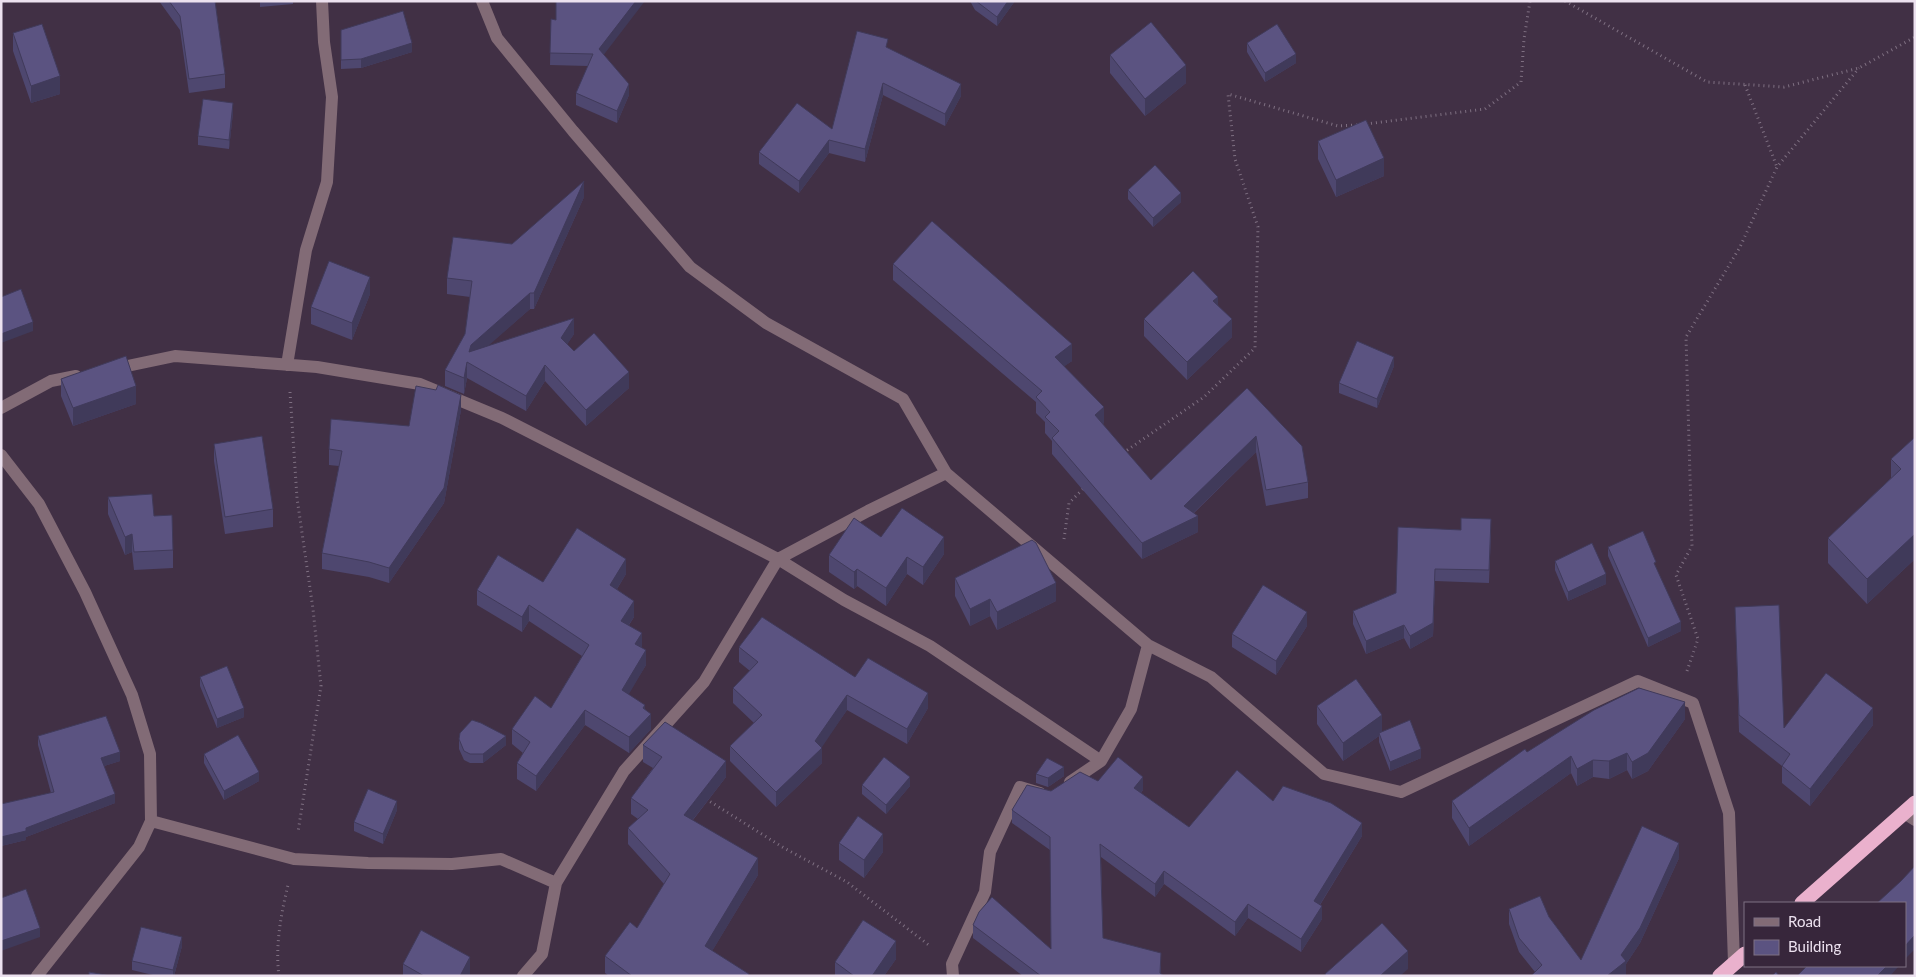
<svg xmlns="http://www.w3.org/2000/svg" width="1916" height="977" font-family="Lato,sans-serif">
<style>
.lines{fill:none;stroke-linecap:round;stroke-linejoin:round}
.path{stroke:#7f7082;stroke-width:3;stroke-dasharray:1 4;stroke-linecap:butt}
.minor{stroke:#826b76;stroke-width:12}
.highway{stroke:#eab1cd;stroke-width:15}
.wall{fill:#4e476f}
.shaded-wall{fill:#403a5a}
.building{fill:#5b5381;stroke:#403a5a}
</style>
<rect width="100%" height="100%" fill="#413045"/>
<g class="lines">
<path class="path" d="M1565 1 1707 82 1784 87 1859 68 1915 37
M1745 85 1777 167
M1366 124 1485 109 1521 82 1524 39 1530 1
M290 392 297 498 313 609 321 686 298 832
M1123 453 1204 397 1255 348 1258 227 1235 159 1228 94 1338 126 1357 125
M1064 539 1069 503 1085 487
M1687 671 1698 639 1676 575 1692 546 1686 337 1740 247 1777 167 1859 68
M706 799 784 848 847 882 930 946
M279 976C275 946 281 914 288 885"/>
<path class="minor" d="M287 365 306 250 327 182 332 97 324 42 322 1
M113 369 175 356 317 367 420 384 502 418 778 559 868 511 946 473 903 399 766 323 690 267 573 131 497 38 482 1
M1 408 51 381 76 376
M1 455 39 504 85 592 132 695 150 754 151 821 139 847 37 976
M946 473 1148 645
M1101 761 1131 709 1148 645 1211 677 1324 774 1401 792 1638 681 1693 703 1729 813 1734 963
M1904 813 1915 820
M151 821 294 859 368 863 452 864 501 859 556 883
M523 976 542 954 556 883 624 771 704 682 778 559 844 600 930 646 1101 761 1070 782
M953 976 952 964 985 892 990 852 1020 787 1040 793"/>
<path class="highway" d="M1802 903 1915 803
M1720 976 1745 954"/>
</g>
<path class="wall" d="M159 1H215L225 74V88L189 93 180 30Z
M260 1H293V4L260 7Z
M970 1H1015L997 26 975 10Z
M551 19 603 55 629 95 617 123 576 105V93L588 66 550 65Z
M341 30 412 52 361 68 341 69Z
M13 33 60 94 31 103 13 51Z
M1247 43 1296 63 1265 82 1247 52Z
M888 48 961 96 945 126 883 95 865 162 829 153 799 193 759 164V152L832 129Z
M1110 55 1186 83 1145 116 1110 73Z
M233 112 229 149 198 145V136Z
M1318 141 1384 176 1336 197 1318 159Z
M1128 190 1181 202 1153 227 1128 199Z
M584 197 534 309H530L487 346 574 334 567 344 574 351 629 388 586 426 545 381 526 411 467 378 464 394 445 386V370L465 334 470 297 447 294V278L512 244Z
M893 264 1072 361 1064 366 1104 423 1102 424 1151 480 1247 388 1308 482V498L1266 506 1256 452 1194 513 1198 532 1142 559 1052 454V441L1045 433V422L1036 413V402L893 280Z
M370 294 352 340 311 324V307Z
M1218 305 1232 337 1187 380 1144 336V319Z
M1394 366 1377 408 1339 393V383Z
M61 379 136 404 73 426 61 396Z
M461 410 444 503 389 583 369 577 322 569V553L339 466 329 465V449L409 426Z
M1915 439V559L1867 604 1828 563V538L1891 478V459Z
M214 444 273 509V527L225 534 214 461Z
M108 497 154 516 173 550V568L134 570 132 552 125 555 108 514Z
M1491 532 1489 583 1435 581 1433 636 1410 649 1404 638 1366 654 1353 624V611L1396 593Z
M881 537 944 554 923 585 907 574 886 606 857 586 854 589 829 572V555Z
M1608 547 1656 568 1681 631 1648 647 1608 556Z
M1555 561 1606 584 1568 601 1555 570Z
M626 574 617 589 634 617 629 625 642 648 646 665 628 694 645 710 651 729 629 753 585 725 536 791 517 779V763L523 753 512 744V729L551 708 582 656 529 621 522 632 477 605V590L543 582Z
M955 578 1056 601 997 630 990 616 970 626 955 596Z
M1735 607 1784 728 1873 725 1810 806 1782 783V766L1739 732Z
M1307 626 1276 675 1232 647V634Z
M739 647 855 677 928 708 907 744 847 710 821 747 822 763 776 807 730 761V746L754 723 733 703V688L750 671 739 662Z
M200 677 244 717 217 728 200 686Z
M1317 706 1382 732 1421 758 1390 771 1379 742V736L1343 761 1317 724Z
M1685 719 1648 771 1632 779 1627 770 1609 779 1593 777 1577 786 1571 773 1469 846 1452 818V801L1527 752Z
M38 736 120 761 104 766 115 803 26 837V840L1 846V804L51 793 38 745Z
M459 739 506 745 483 763H470L464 760 459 749Z
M643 745 726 777 693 820 758 875 712 951 749 976H609L605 973V956L637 928 664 884 628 844V828L638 819 631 814V798L653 768 643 762Z
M204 754 259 781 224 800 204 763Z
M1036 774 1064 776 1048 787 1036 783Z
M1098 781 1143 790 1141 793 1189 827 1273 801 1362 836 1320 905 1322 919 1301 952 1248 918 1235 936 1164 884 1155 897 1101 857 1103 938 1161 966V974L1164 976H1023L973 938V925L1051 949 1050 850 1012 823V810L1051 791Z
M862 785 910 786 886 814 862 794Z
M397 810 383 844 354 831V822Z
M839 843 883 852 864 878 839 860Z
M1679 858 1640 943 1626 964V976L1535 972 1519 952 1509 924V909L1549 917 1581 960Z
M182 946 174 976H157L132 970V961Z
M896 959 884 976H835V962Z
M403 964 470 975V976H403Z"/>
<path class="shaded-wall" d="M636 1H645L599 61V49Z
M1008 1H1015L997 26V17Z
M412 43V52L361 68V59Z
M1296 54V63L1265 82V73Z
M1186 65V83L1145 116V99Z
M60 76V94L31 103V86Z
M883 83V95L865 162V149Z
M629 84V95L617 123V111Z
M961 84V96L945 126V114Z
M233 103V112L229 149V140Z
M829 140V153L799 193V181Z
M1384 158V176L1336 197V180Z
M584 181V197L534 309V293Z
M1181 193V202L1153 227V218Z
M370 277V294L352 340V323Z
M530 293V309L471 361 469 352 471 345Z
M1218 297V314L1213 301Z
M574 318V334L561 354V338Z
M1232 319V337L1187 380V362Z
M33 322V331L1 343V334Z
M1072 344V361L1055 373V357Z
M1394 357V366L1377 408V399Z
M467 362V378L464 394V378Z
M545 365V381L526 411V396Z
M629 372V388L586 426V410Z
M136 386V404L73 426V408Z
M461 395V410L444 503 389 583V568Z
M1104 407V423L1095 431V415Z
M1256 436V452L1184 522V506Z
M1198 516V532L1142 559V543Z
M132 534V552L125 555V537Z
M1915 534V559L1867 604V579Z
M944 537V554L923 585V567Z
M907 557V574L886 606V588Z
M626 559V574L610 600V585Z
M857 569V586L854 589V572Z
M1435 569 1433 636 1410 649V636Z
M1606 574V584L1568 601V592Z
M1056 583V601L997 630V612Z
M990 599V616L970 626V609Z
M634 601V617L621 636V621Z
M529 605V621L522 632V617Z
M1307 612V626L1276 675V661Z
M1681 622V631L1648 647V638Z
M1404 625V638L1366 654V641Z
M642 633V649L635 644Z
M646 650V665L622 706V690Z
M928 693V708L907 744V729Z
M847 695V710L820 750 822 748V763L776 807V792L815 741Z
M1685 702V719L1648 771 1632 779V762Z
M645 705V720L651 714V729L629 753V737Z
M244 708V717L217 728V719Z
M1873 708V725L1810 806V789Z
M585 710V725L536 791V776Z
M1382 715V733H1379V736L1343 761V743Z
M506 736V745L483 763V754Z
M1421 749V758L1390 771V762Z
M120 752V761L101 767V758Z
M1627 753V770L1609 779V761Z
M1571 756V773L1469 846V828Z
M1593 760V777L1577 786V769Z
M726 761V777L684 831V815Z
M1064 767V776L1048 787V778Z
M259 772V781L224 800V791Z
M910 777V786L886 814V805Z
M1143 777V790L1134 801V788Z
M115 794V803L26 837V840L1 846V837L26 828Z
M397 801V810L383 844V834Z
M1362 823V836L1314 914V901Z
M883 834V852L864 878V860Z
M1679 843V858L1640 943 1626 964V976H1607L1621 955Z
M758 858V875L705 963V946Z
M1164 871V884L1155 897V884Z
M1248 904V918L1235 936V922Z
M1322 906V919L1301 952V939Z
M40 928V937L1 951V941Z
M1915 935V949L1905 959V946Z
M182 937V946L174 976H173V970Z
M896 941V959L884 976H872Z
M1408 951V969L1400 976H1380Z
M1161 953V976H1160Z
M470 957V976H460Z
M1887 966H1899L1890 976H1877Z"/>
<path class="building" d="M169 1H215L225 74 189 79 180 16Z
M556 1H636L599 49 629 84 617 111 576 93 593 54 550 53 551 19 556 20Z
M976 1H1008L997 17Z
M403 11 412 43 361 59 341 60V30Z
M1151 22 1186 65 1145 99 1110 55Z
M42 24 60 76 31 86 13 33Z
M1277 24 1296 54 1265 73 1247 43Z
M857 31 888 39 886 47 961 84 945 114 883 83 865 149 829 140 799 181 759 152 797 103 832 129Z
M203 99 233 103 229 140 198 136Z
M1366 120 1384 158 1336 180 1318 141Z
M1155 165 1181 193 1153 218 1128 190Z
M584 181 534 293H530L471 345 469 352 574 318 561 338 574 351 594 333 629 372 586 410 545 365 526 396 467 362 464 378 445 370 465 334 472 281 447 278 453 237 512 244Z
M932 221 1072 344 1055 357 1104 407 1095 415 1151 480 1247 388 1302 446 1308 482 1266 490 1256 436 1184 506 1198 516 1142 543 1052 438 1059 431 1045 417 1050 412 1036 397 1042 391 893 264Z
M329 261 370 277 352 323 311 307Z
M1193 271 1218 297 1213 301 1232 319 1187 362 1144 319Z
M21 289 33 322 1 334V297Z
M1357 341 1394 357 1377 399 1339 383Z
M126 356 136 386 73 408 61 379Z
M438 385 461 395 444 488 389 568 369 562 322 553 342 451 329 449 331 419 409 426 416 386 436 390Z
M262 436 273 509 225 517 214 444Z
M1914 438 1915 439V534L1867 579 1828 538 1901 469 1891 459Z
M152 494 154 516 172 515 173 550 134 552 132 534 125 537 108 497Z
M902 508 944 537 923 567 907 557 886 588 857 569 854 572 829 555 854 518 881 537Z
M1461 518 1491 519 1489 570 1435 569 1433 623 1410 636 1404 625 1366 641 1353 611 1396 593 1398 527 1461 530Z
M577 528 626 559 610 585 634 601 621 621 642 633 635 644 646 650 622 690 645 705 643 708 651 714 629 737 585 710 536 776 517 763 530 742 512 729 535 696 551 708 589 645 529 605 522 617 477 590 498 555 543 582Z
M1643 531 1656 562 1654 563 1681 622 1648 638 1608 547Z
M1032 540 1036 543 1056 583 997 612 990 599 970 609 955 578Z
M1592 543 1606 574 1568 592 1555 561Z
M1263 585 1307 612 1276 661 1232 634Z
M1779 605 1784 728 1826 673 1873 708 1810 789 1782 766 1790 754 1739 715 1735 607Z
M762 617 855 677 868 658 928 693 907 729 847 695 815 741 822 748 776 792 730 746 762 715 733 688 758 662 739 647Z
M227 666 244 708 217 719 200 677Z
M1356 679 1382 715 1343 743 1317 706Z
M1639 688 1685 702 1648 753 1632 762 1627 753 1609 761 1593 760 1577 769 1571 756 1469 828 1452 801 1525 749 1527 752 1594 710Z
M106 716 120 752 101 758 115 794 26 828V831L1 837V804L54 792 38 736Z
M472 720 481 723 506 736 483 754H470L464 751 459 739 460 733Z
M1410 720 1421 749 1390 762 1379 733Z
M665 722 726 761 684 815 758 858 705 946 749 974 748 976H632L605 956 630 922 637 928 670 874 628 828 648 810 631 798 662 757 643 745Z
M238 735 259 772 224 791 204 754Z
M884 757 910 777 886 805 862 785Z
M1118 757 1143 777 1134 788 1189 827 1237 770 1273 801 1283 786 1331 803 1362 823 1314 901 1322 906 1301 939 1248 904 1235 922 1164 871 1155 884 1100 844 1103 938 1161 953 1160 973 1164 976H1041L973 925 979 912 992 897 1051 949 1050 837 1012 810 1027 785 1051 791 1080 772 1098 781Z
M1047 758 1064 767 1048 778 1036 774Z
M368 789 397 801 383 834 354 822Z
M858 816 883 834 864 860 839 843Z
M1642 826 1679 843 1640 928 1621 955 1626 961 1607 976H1531L1542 965 1519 938 1509 909 1540 896 1549 917 1581 960Z
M1915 866V935L1905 946V903H1877L1901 881Z
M26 889 40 928 1 941V898Z
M863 920 896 941 872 976H854L835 962Z
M1382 923 1408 951 1380 976H1326L1325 974Z
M141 927 182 937 173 970 132 961Z
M421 930 470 957 460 976H424L403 964Z
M1807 966H1887L1877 976H1797Z
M89 972 111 976H89Z
M1776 972 1779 976H1772Z"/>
<rect width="1916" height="977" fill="none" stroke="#ece1ef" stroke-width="5"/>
<rect x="1744" y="902" width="162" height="65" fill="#37263b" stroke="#7f7183"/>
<rect x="1754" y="918" width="25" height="8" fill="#826b76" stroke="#7f7183"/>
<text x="1788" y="927" font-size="15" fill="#ece1ef">Road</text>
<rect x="1754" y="940" width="25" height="15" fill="#5b5381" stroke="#7f7183"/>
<text x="1788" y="952" font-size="15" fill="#ece1ef">Building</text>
</svg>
